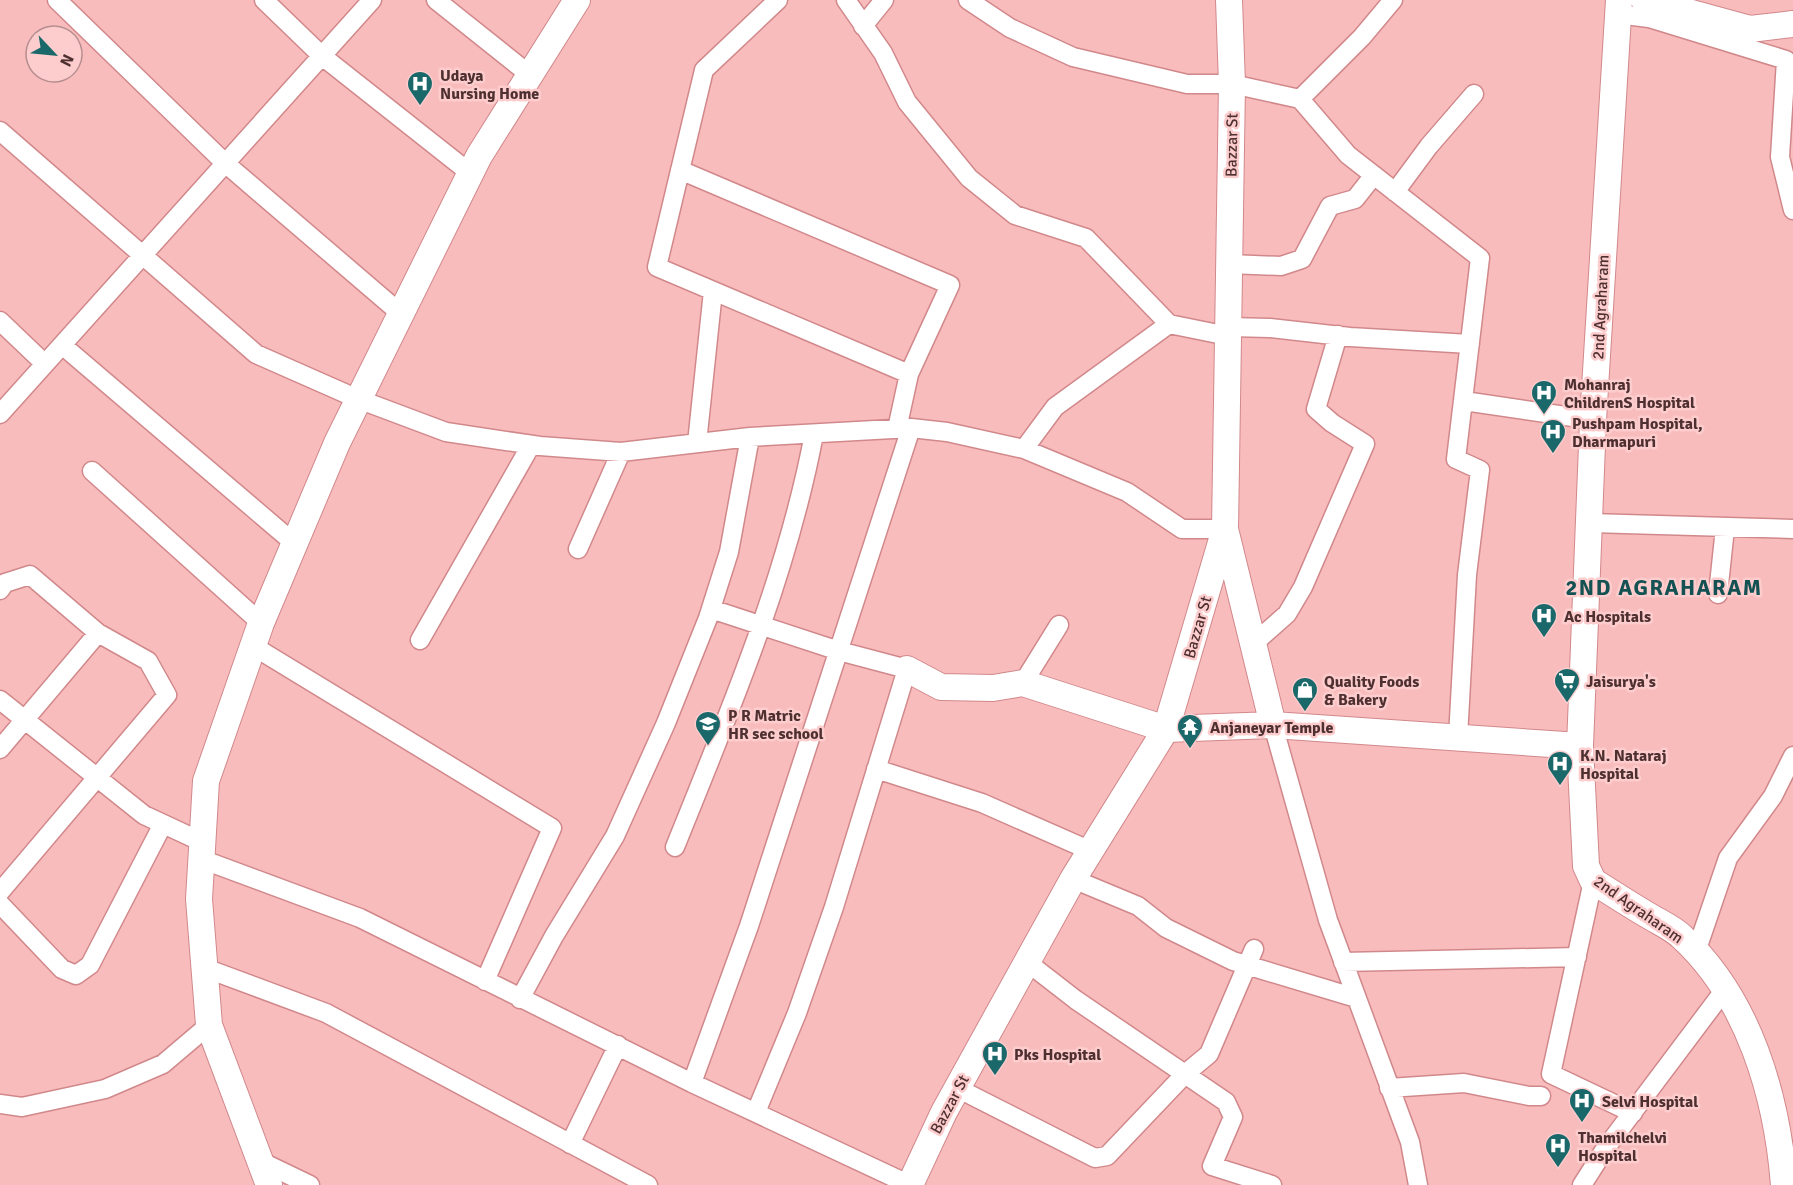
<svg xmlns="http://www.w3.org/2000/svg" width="1793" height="1185" font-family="Signika,sans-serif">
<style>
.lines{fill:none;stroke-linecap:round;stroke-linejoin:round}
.street-casing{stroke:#d1888b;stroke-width:21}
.secondary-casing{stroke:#d1888b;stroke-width:28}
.street{stroke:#fff;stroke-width:18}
.secondary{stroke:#fff;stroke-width:26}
.labels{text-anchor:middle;stroke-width:5;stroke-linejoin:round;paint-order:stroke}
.poi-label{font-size:16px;font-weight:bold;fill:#4f3031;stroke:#fdcdce;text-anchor:start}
.street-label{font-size:16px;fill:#4f3031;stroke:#fdcdce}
.district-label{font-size:22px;font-weight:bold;letter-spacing:1.5px;fill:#135152;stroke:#fdcdce}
</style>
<rect width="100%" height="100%" fill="#f9bcbd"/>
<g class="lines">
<defs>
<path id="street" d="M57 0 225 163 400 313
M264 0 322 56 470 173
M436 0 530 75
M778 0 704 70 657 267 909 374 897 429
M846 0 883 53 907 102 969 178 1015 215 1086 238 1169 324 1228 336
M968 0 1010 28 1073 57 1187 84H1232L1300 99 1348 155 1480 258 1456 459 1480 470 1467 575 1458 737
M1617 14 1649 18 1786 60 1780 157 1793 210
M863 26 884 0
M1300 99 1362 37 1393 0
M0 131 256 354 358 399 446 432 540 446 621 452 750 437 911 428 947 432 1024 449 1127 492 1182 529H1225
M680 170 950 285 909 374
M1395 192 1429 146 1474 94
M1229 264 1281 266 1302 259 1330 206 1355 199 1374 175
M0 321 45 364
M1229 327 1270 328 1350 337 1470 344
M62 345 294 543
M1464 401 1593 420
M0 414 372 0
M697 443 713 291
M1024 449 1055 407 1169 324
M92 471 261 623
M1590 523 1793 529
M578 549 621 452
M0 590 5 583 30 575 98 633 148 661 167 695 0 892
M1718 594 1725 528
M711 609 839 651 907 669 834 907 797 1013 756 1112
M420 640 531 445
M1252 645 1287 614 1303 587 1365 444 1332 423 1316 409 1338 335
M253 646 552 828 485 981
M1023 683 1059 625
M0 700 144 815 202 842
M1273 725 1328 920 1410 1142 1418 1185
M0 749 98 633
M876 769 982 803 1091 851
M675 847C729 713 787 577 814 434
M201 859 360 918 692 1083 910 1185
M1073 879 1138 906 1166 928 1233 961 1356 998
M1593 881 1551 1074 1633 1113
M0 904 62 969 76 975 90 965 163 824
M1696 952 1728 858 1773 796 1793 756
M1027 962 1076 1000 1226 1102 1233 1117 1212 1166 1272 1185
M1343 962 1577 957
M205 968 326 1013 648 1185
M520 999 554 936 615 836 666 723 708 618 729 552 750 437
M692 1083 749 926 911 428
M957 1088 1095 1158 1107 1156 1185 1074 1209 1054 1254 949
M1389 1088 1464 1083 1529 1096H1541
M0 1104 22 1107 105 1089 163 1064 209 1025
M570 1144 618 1045
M258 1160 310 1185
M1582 1185 1605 1149 1726 988"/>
<path id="secondary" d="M1619 0 1593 420 1580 746 1586 866 1593 881C1612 893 1632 906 1651 917 1661 923 1674 929 1682 937 1749 999 1777 1096 1784 1185
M1644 0 1750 29 1793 24
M1226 533 1273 725
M907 669 941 687 993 688 1023 683 1166 729 1273 725 1580 746
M269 1185 209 1025 199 899 206 781 261 623 337 443 479 156 577 0
M910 1185 944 1112 1073 879 1166 729 1225 529 1232 84 1229 0"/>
</defs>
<use href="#street" class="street-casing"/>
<use href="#secondary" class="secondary-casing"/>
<use href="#street" class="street"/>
<use href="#secondary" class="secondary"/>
</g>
<defs>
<symbol id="hospital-pin" viewBox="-11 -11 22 30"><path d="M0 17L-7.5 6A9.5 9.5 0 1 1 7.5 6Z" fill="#1a686a" stroke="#fdcdce"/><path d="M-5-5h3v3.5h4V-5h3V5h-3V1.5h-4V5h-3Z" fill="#fff"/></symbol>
<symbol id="supermarket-pin" viewBox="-11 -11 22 30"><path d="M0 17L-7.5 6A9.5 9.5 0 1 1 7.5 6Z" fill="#1a686a" stroke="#fdcdce"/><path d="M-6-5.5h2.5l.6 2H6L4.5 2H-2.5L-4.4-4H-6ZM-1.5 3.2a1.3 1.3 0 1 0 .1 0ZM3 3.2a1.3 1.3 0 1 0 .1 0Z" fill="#fff"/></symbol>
<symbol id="shop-pin" viewBox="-11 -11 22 30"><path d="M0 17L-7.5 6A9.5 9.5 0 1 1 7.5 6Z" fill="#1a686a" stroke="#fdcdce"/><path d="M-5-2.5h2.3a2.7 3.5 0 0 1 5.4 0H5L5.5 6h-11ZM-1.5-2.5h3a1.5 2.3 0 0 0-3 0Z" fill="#fff"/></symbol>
<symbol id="school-pin" viewBox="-11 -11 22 30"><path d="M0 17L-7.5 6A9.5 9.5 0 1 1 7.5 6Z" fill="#1a686a" stroke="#fdcdce"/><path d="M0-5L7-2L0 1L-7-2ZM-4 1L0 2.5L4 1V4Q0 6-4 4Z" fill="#fff"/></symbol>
<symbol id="temple-pin" viewBox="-11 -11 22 30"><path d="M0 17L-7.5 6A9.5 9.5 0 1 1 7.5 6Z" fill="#1a686a" stroke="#fdcdce"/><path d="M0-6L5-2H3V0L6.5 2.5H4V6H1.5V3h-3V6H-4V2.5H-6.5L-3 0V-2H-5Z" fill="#fff"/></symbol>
</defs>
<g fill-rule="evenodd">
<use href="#hospital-pin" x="405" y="69" width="30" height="40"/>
<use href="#hospital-pin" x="1529" y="378" width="30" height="40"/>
<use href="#hospital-pin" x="1538" y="417" width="30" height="40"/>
<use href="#hospital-pin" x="1529" y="601" width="30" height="40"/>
<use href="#supermarket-pin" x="1552" y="666" width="30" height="40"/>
<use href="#shop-pin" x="1290" y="675" width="30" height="40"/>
<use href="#school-pin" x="693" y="709" width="30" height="40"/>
<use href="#temple-pin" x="1175" y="712" width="30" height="40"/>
<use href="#hospital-pin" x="1545" y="749" width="30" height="40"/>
<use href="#hospital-pin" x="980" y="1039" width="30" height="40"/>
<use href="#hospital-pin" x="1567" y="1086" width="30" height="40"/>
<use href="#hospital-pin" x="1543" y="1131" width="30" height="40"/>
</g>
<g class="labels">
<g class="poi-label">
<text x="440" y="81">Udaya<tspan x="440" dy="18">Nursing Home</tspan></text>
<text x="1564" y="390">Mohanraj<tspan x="1564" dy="18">ChildrenS Hospital</tspan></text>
<text x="1572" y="429">Pushpam Hospital,<tspan x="1572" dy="18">Dharmapuri</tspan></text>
<text x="1564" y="622">Ac Hospitals</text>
<text x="1324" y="687">Quality Foods<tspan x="1324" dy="18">&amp; Bakery</tspan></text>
<text x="1586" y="687">Jaisurya's</text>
<text x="728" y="721">P R Matric<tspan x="728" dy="18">HR sec school</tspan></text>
<text x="1210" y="733">Anjaneyar Temple</text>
<text x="1580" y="761">K.N. Nataraj<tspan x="1580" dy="18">Hospital</tspan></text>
<text x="1014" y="1060">Pks Hospital</text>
<text x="1602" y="1107">Selvi Hospital</text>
<text x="1578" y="1143">Thamilchelvi<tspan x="1578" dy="18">Hospital</tspan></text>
</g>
<g class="street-label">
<text transform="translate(1231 145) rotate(-89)" y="6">Bazzar St</text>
<text transform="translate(1600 307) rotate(-87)" y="6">2nd Agraharam</text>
<text transform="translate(1197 627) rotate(-74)" y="6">Bazzar St</text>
<text transform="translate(1639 909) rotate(35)" y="6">2nd Agraharam</text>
<text transform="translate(949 1104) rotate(-62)" y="6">Bazzar St</text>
</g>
<g class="district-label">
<text x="1664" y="595">2ND AGRAHARAM</text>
</g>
</g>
<g transform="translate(54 54) rotate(116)"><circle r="28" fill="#fdcdce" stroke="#b78e8f" stroke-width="1.5"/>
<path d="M0-4.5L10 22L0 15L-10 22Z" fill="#1a686a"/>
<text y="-9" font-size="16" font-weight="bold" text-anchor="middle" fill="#4f3031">N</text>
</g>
</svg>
